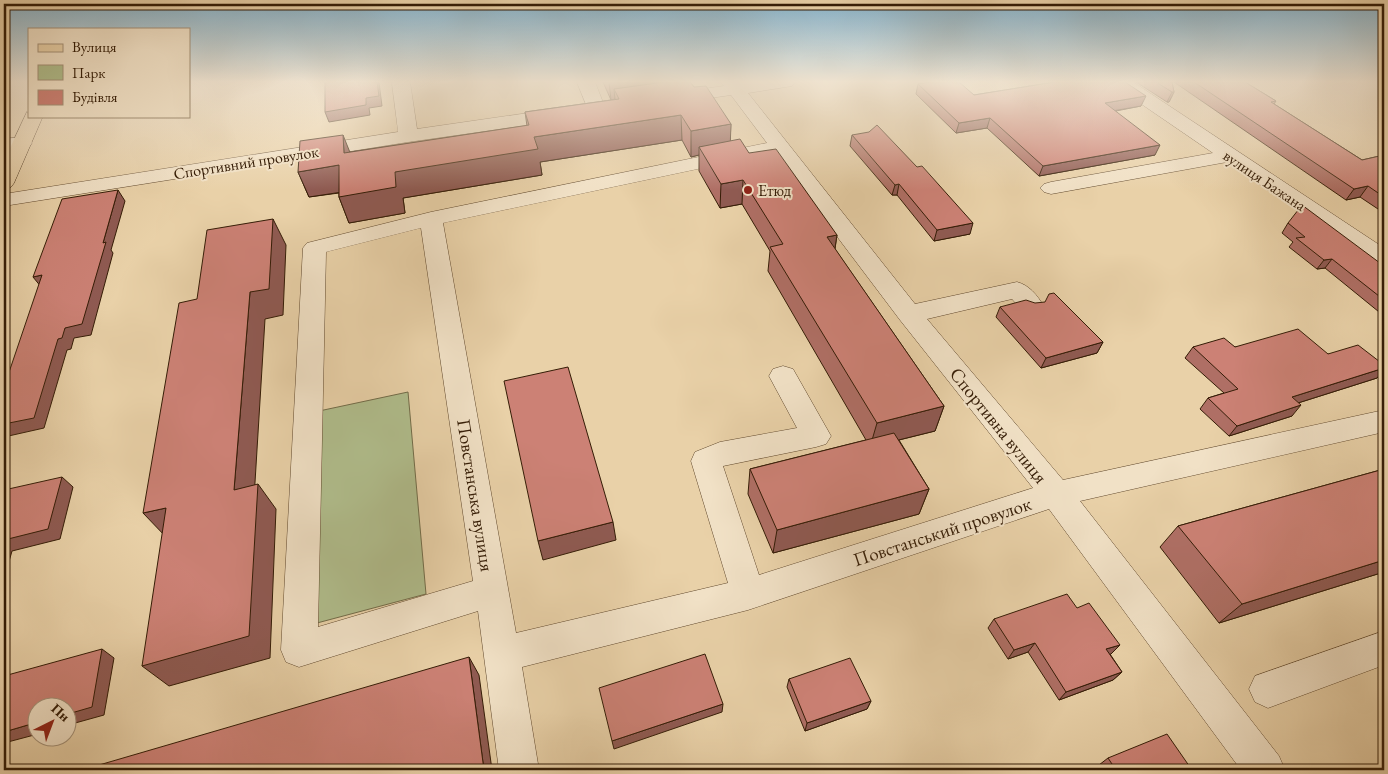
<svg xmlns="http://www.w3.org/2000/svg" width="1388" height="774" font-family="'EB Garamond',serif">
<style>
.green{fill:#b0bd8c;stroke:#726c49}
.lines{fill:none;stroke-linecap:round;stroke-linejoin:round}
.minor-casing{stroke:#61492e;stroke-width:1}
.major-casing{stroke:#341c06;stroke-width:1}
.minor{fill:#f1e1c6;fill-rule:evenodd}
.major{fill:#e9d1a8;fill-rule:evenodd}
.wall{fill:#af6f65;stroke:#341c06}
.shaded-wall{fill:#8f5a52;stroke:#341c06}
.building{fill:#cc8175;stroke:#341c06}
.poi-dot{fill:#8f2418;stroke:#f1e1c6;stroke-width:2}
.labels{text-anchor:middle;stroke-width:4;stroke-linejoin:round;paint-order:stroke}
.far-street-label{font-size:16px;fill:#341c06;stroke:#f1e1c6}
.far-poi-label{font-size:16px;fill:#341c06;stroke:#f1e1c6;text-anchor:start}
.street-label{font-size:19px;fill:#341c06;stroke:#f1e1c6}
</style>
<rect width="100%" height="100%" fill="#e9d1a8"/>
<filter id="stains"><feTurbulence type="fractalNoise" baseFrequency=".004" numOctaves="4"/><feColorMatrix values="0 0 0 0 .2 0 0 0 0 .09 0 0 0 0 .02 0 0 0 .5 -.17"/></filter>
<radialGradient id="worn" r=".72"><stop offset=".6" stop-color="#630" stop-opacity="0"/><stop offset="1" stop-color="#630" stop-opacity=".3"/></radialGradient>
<path class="green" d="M408 392 426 594 317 623 319 411Z"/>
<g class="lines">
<defs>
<path id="minor" d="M392 82H410L417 129 563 108 570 110 572 114 570 118 563 120 408 142 4 206V194L398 132Z
M577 82H595L606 110 604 114 597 116 590 114Z
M721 82H795L792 86 748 93 915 304 1017 282C1029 285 1037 295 1043 305L1040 311C1026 315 1021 309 1012 299L927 319 1063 480 1384 410V432L1080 501 1279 756 1285 770H1241L1049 509 748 610 522 667 539 770H499L478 611 299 667 286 662 281 650 303 248 307 243 431 212 767 143 731 95 675 103 669 102 666 98 669 94 675 93 724 86ZM774 153 900 320 1033 488 759 575 723 466 816 447 826 444 831 436 793 369 783 366 773 369 769 376 797 428 720 442 695 452 691 461 728 583 516 633 443 223ZM421 228 473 581 318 627 326 252Z
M1112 82H1133L1384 248V266L1376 264 1227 162 1051 194 1044 192 1040 188 1044 184 1051 182 1213 153 1115 86Z
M22 137 29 139 32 143 29 147 4 151V139Z
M1384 631V665L1268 708 1255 702 1249 689 1255 676Z"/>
<path id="major" d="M27 112 29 116H43L14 183 11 187 4 189V161Z"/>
</defs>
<use href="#minor" class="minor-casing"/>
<use href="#major" class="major-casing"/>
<use href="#minor" class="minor"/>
<use href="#major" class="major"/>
</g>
<path class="wall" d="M603 82H690L694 87 731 124 730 141 749 153 837 235 835 249 944 406 935 431 899 440 929 489 919 514 773 553 748 494 750 469 866 440 768 271 770 251 742 204 720 208 699 171V155L691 157 682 140 540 162 542 175 403 198 405 213 349 223 339 197V193L309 197 298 172 350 152 527 126 525 112 611 100Z
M1048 82H1125L1141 106 1116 111 1155 155 1039 176 987 128 956 133 916 94 918 84 974 95 1049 83Z
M1136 82H1172L1174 92 1169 102H1167Z
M1174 82H1245L1276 101 1274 104 1362 160 1384 155V213L1360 197 1346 200Z
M852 135 970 234 934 241 897 195H892L850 146Z
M1288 223 1384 266V316L1325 268 1317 269 1289 247 1293 242 1282 233Z
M1000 307 1103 342 1097 353 1041 368 996 317Z
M1193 347H1235L1328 354 1384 365V370L1377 378 1298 403 1292 416 1229 436 1200 409 1208 398 1224 393 1185 358Z
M1384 469V572L1219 623 1160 547 1178 526Z
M994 619 1120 645 1111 654H1110L1122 672 1113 680 1059 700 1028 652 1008 659 988 628Z
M789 679 871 701 867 709 805 731 787 687Z
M1108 758 1192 770H1102L1099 765Z"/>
<path class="shaded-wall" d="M377 82H379L382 106 369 108 370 115 329 122 325 112Z
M609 82H681L614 89 615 99 611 100Z
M1172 92H1174L1169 102H1167Z
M1146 96 1141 106 1101 113 1105 103Z
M681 115 682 140 540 162 542 175 403 198 405 213 349 223 339 197 395 172 534 137Z
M990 118 987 128 956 133 959 123Z
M731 124 730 149 699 147V155L691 157V131Z
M343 135 353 160 344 153Z
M1160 145 1155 155 1039 176 1043 166Z
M339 165 349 191 309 197 298 172Z
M743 180 742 204 720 208 721 184Z
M899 184 897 195H892L895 185Z
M1368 186 1360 197 1346 200 1354 189Z
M118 190 125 201 111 250 113 253 91 335 74 338 71 349 67 350 44 428 4 437V424L65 328 103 243Z
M273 219 286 245 283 315 265 319 253 515 234 490 250 292Z
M973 223 970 234 934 241 937 230Z
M837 235 833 260 827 237Z
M1332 259 1325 268 1317 269 1324 260Z
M42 275V288L33 277Z
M1103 342 1097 353 1041 368 1046 358Z
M1384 368V370L1377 378 1282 408 1292 397Z
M1301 405 1292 416 1229 436 1237 426Z
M944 406 935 431 870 447 877 423Z
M62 477 73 487 60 539 12 551 4 579V540Z
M258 484 276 509 270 658 169 686 142 666Z
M929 489 919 514 773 553 777 530Z
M166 508 167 538 143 513Z
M613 522 616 540 543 560 538 541Z
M1384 560V572L1219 623 1242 604Z
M1035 643 1028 652 1008 659 1014 650Z
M1120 645 1111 654 1098 658 1106 649Z
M102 649 114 658 104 715 68 725V714Z
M469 657 479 675 492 770H484Z
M1122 672 1113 680 1059 700 1066 692Z
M871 701 867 709 805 731 807 723Z
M723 704 722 712 614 749 612 741Z
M38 722V734L4 743V732Z"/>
<path class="building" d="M325 82H377L379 96 366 98V105L325 112Z
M664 82H690L694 87 706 86 731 124 691 131 681 115 534 137 538 149 395 172 396 187 339 197V165L298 172 300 141 343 135 344 153 529 125 525 112 619 99 614 89Z
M930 82H959L974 95 1055 82H1125L1146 96 1105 103 1160 145 1043 166 990 118 959 123 918 84Z
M1156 82H1172L1174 92H1172Z
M1194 82H1245L1276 101 1271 102 1362 160 1384 155V197L1368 186 1354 189Z
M877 125 917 167 922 166 973 223 937 230 899 184 895 185 852 135 869 132Z
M740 139 749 153 776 149 837 235 827 237 944 406 877 423 770 247 783 244 743 180 721 184 699 147Z
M118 190 103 243 106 242 82 324 65 328 62 338 58 339 34 418 4 424V387L42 275 33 277 62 199Z
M1302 205 1384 266V300L1332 259 1324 260 1296 238 1305 237 1288 223Z
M273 219 269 289 250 292 234 490 258 484 249 636 142 666 166 508 143 513 179 303 197 299 207 230Z
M1054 293 1103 342 1046 358 1000 307 1026 300 1035 303 1045 302 1049 294Z
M1298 329 1328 354 1358 345 1384 365V368L1292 397 1301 405 1237 426 1208 398 1238 389 1193 347 1224 338 1235 347Z
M568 367 613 522 538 541 504 381Z
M894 433 929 489 777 530 750 469Z
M1384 469V560L1242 604 1178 526Z
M62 477 48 529 4 540V490Z
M1067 594 1077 608 1089 603 1120 645 1106 649 1122 672 1066 692 1035 643 1014 650 994 619Z
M102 649 92 707 68 714V706H38V722L4 732V676Z
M705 654 723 704 612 741 599 688Z
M469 657 484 770H82Z
M850 658 871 701 807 723 789 679Z
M1167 734 1192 770H1116L1108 758Z"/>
<linearGradient id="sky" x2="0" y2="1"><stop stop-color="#87b5cf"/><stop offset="0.43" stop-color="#f5ead8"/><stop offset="1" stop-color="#f5ead8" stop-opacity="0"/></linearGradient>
<rect width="1388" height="190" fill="url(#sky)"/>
<circle class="poi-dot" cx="748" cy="190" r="5"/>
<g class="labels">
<g class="far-street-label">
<text transform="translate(246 162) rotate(-9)" y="6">Спортивний провулок</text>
<text transform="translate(1265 180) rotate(34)" y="6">вулиця Бажана</text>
</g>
<g class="far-poi-label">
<text x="758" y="196">Етюд</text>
</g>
<g class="street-label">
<text transform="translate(999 425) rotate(51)" y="7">Спортивна вулиця</text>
<text transform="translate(476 495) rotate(81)" y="7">Повстанська вулиця</text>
<text transform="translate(942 531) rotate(-18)" y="7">Повстанський провулок</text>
</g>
</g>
<rect width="1388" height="774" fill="none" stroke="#e9d1a8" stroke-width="20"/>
<rect x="5" y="5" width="1378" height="764" fill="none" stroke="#341c06" stroke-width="2.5"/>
<rect x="10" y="10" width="1368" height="754" fill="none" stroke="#341c06"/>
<rect x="28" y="28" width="162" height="90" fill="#f1e1c6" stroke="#a59279"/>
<rect x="38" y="44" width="25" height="8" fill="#e9d1a8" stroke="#a59279"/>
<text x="72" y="52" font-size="15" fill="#341c06">Вулиця</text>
<rect x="38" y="65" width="25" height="15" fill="#b0bd8c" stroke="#a59279"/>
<text x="72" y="78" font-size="15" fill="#341c06">Парк</text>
<rect x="38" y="90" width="25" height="15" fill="#cc8175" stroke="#a59279"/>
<text x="72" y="102" font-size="15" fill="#341c06">Будівля</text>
<g transform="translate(52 722) rotate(42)"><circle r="24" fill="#f1e1c6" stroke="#a59279"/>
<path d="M0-4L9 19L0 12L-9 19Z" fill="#8f2418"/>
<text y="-8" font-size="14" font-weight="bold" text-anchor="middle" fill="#341c06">Пн</text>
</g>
<rect width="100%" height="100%" filter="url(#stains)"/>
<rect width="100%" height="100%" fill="url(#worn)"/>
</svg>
